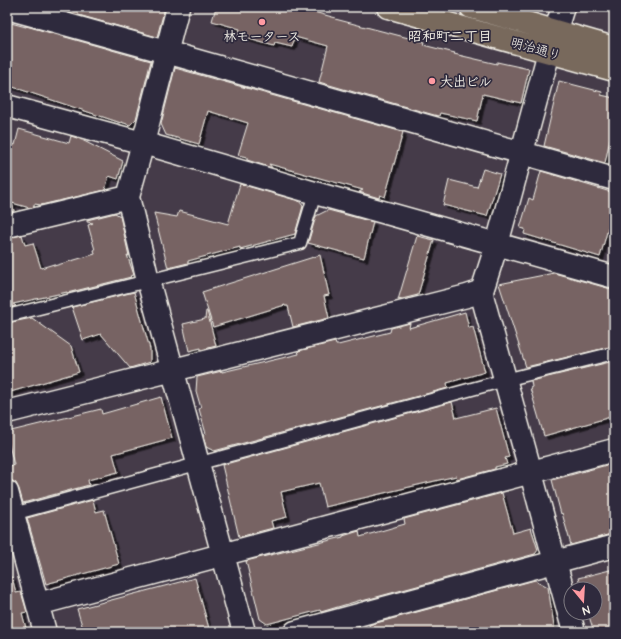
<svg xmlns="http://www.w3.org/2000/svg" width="621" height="639" font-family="'Architects Daughter','Klee One',sans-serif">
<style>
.building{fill:#776364;stroke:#f4f1e8;filter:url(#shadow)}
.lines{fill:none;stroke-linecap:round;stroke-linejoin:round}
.lane-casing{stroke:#f4f1e8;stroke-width:15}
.street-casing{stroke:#f4f1e8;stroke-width:25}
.secondary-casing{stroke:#f4f1e8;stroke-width:25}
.primary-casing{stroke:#f4f1e8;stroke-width:25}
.lane{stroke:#2f2a3d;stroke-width:12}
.street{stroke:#2f2a3d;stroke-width:22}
.secondary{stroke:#2f2a3d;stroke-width:22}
.primary{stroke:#78695c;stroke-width:22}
.poi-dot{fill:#ff9aa2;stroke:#2f2a3d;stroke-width:1.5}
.labels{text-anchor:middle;stroke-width:3.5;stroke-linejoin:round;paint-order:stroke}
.poi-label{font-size:13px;font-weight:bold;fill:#f4f1e8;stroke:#2f2a3d}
.street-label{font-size:13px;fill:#f4f1e8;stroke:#2f2a3d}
.neighbourhood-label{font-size:14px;font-weight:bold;fill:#f4f1e8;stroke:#2f2a3d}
</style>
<defs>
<filter id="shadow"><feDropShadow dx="3.5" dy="3.5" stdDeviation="0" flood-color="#0009"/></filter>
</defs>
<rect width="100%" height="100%" fill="#453b49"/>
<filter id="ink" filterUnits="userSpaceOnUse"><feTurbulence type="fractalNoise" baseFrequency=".025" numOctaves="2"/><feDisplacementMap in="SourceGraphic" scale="8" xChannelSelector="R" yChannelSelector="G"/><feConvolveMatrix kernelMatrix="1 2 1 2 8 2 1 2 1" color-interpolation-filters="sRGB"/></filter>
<g filter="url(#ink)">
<path class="building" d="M50 7H150L164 11 157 37Z
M216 7H295L336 18 335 19 424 42 423 45 455 53 454 54 497 64V62L529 69 521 103 483 94 477 121 440 113 439 116 434 115 319 82 328 46 295 37 292 47 275 43 274 46 238 36 240 29 212 21Z
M7 22 26 27V26L151 61 136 119 130 125 121 122V123L7 85Z
M175 68 403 132 385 197 380 195 379 198 359 192 363 190 269 164 272 168 247 160V157L238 155 248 123 208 111 199 144 166 135 161 124Z
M559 81 602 92 601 95 614 98V140L610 139 605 163 544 146Z
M19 129 69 143 71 136 80 139 123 161 118 179 109 176 105 190 41 205 34 204V207L30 208 12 203 14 211 7 213V143L15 145Z
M483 169 500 174 487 216 443 205 449 180 477 187Z
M541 171 614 193V207L600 257 524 234 525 229 520 228 529 198 533 200Z
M240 184 299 201 303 206 295 234 240 249V247L188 261V263L168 268 154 213 177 217 179 211 202 217 228 224Z
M328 210 373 222 364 258 308 243 316 216Z
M115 213 120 216 129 256 127 255 134 275 130 276 131 277 67 293V292L13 304 16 306 7 308V238L22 235 25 245 33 243 41 268 54 264V266L95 254 94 250H95L88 225 93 223 87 222V220Z
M417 236 434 240 418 295 398 300Z
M320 255 329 295 324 296 329 318 293 327 288 306H285V305L213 327 202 292Z
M554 273 611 289H614V346L526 367 499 284Z
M134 292 142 321 150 349V362L130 368 101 334 83 340 72 307Z
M206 311H207L216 346 201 350V348L189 351 183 324 205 319Z
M465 312 469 328 473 327 485 372 447 383 448 388 214 451 206 447 203 435 206 434 199 409 201 408 196 391 197 377 222 371V372L299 354 298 351 335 342 336 345H338L390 332 391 328 410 323 409 328Z
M32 318 71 346 79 372 7 393V323Z
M614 361V416L544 436 530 388 532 387 531 381Z
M161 397 172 438 113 454 118 472 88 480 89 485 23 503 19 489 16 483 11 480H7V466L14 465 7 437V432L101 409 102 414Z
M452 402 456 418 496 408 509 457 505 458 507 464 495 467V469L457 479 456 476 325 507 319 483 281 492 287 517 271 521 273 528 239 537 222 465Z
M614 463V534H611L571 545 562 513 561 514 552 480Z
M502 493 513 533 531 528 538 550 535 554 362 601 361 600 321 612 320 610 267 624 260 619 246 561 343 537V536L359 531 360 537 405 524 404 519Z
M93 500 96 512 104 510 119 564 46 584 27 518Z
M614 569V632H594L588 613H595V589H581L578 578Z
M12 577 16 593 21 592 27 612 22 613 27 632H7V578Z
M195 578 210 632H84L77 609Z
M535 580 548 587 555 632H371L369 625Z"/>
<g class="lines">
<defs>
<path id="lane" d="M7 316 300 243 315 193
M13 514 505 380 614 353"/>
<path id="street" d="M178 7 143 143 128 197 148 280 244 632
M7 8 166 52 614 179
M7 226 128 197
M497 244 549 52 563 7
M7 412 467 296 482 291
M7 492 45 632
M38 604 614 450
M295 632 614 546"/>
<path id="secondary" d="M7 106 143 143 315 193 614 277
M497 244 482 291 483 299 528 462 574 632"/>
<path id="primary" d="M388 7 614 70
M471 7 614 48"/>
</defs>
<use href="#lane" class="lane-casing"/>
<use href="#street" class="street-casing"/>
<use href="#secondary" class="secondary-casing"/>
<use href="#primary" class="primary-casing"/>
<use href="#lane" class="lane"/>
<use href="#street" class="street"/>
<use href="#secondary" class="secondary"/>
<use href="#primary" class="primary"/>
</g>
</g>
<g class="poi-dot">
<circle cx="262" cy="22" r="4"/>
<circle cx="432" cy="81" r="4"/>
</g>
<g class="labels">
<g class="poi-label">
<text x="262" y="41">林モータース</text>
<text x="440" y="86" text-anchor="start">大出ビル</text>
</g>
<g class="street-label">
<text transform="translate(536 48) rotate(16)" y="5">明治通り</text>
</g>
<g class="neighbourhood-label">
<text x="450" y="41">昭和町二丁目</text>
</g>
</g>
<rect width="621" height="639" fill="none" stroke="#2f2a3d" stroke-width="24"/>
<rect x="12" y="12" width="597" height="615" fill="none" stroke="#f4f1e8" stroke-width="1.5" filter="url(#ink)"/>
<g transform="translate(583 601) rotate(162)"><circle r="19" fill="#2f2a3d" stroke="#7e7a81"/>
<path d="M0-3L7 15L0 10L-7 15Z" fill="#ff9aa2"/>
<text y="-6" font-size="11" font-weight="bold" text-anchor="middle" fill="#f4f1e8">N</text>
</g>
</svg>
